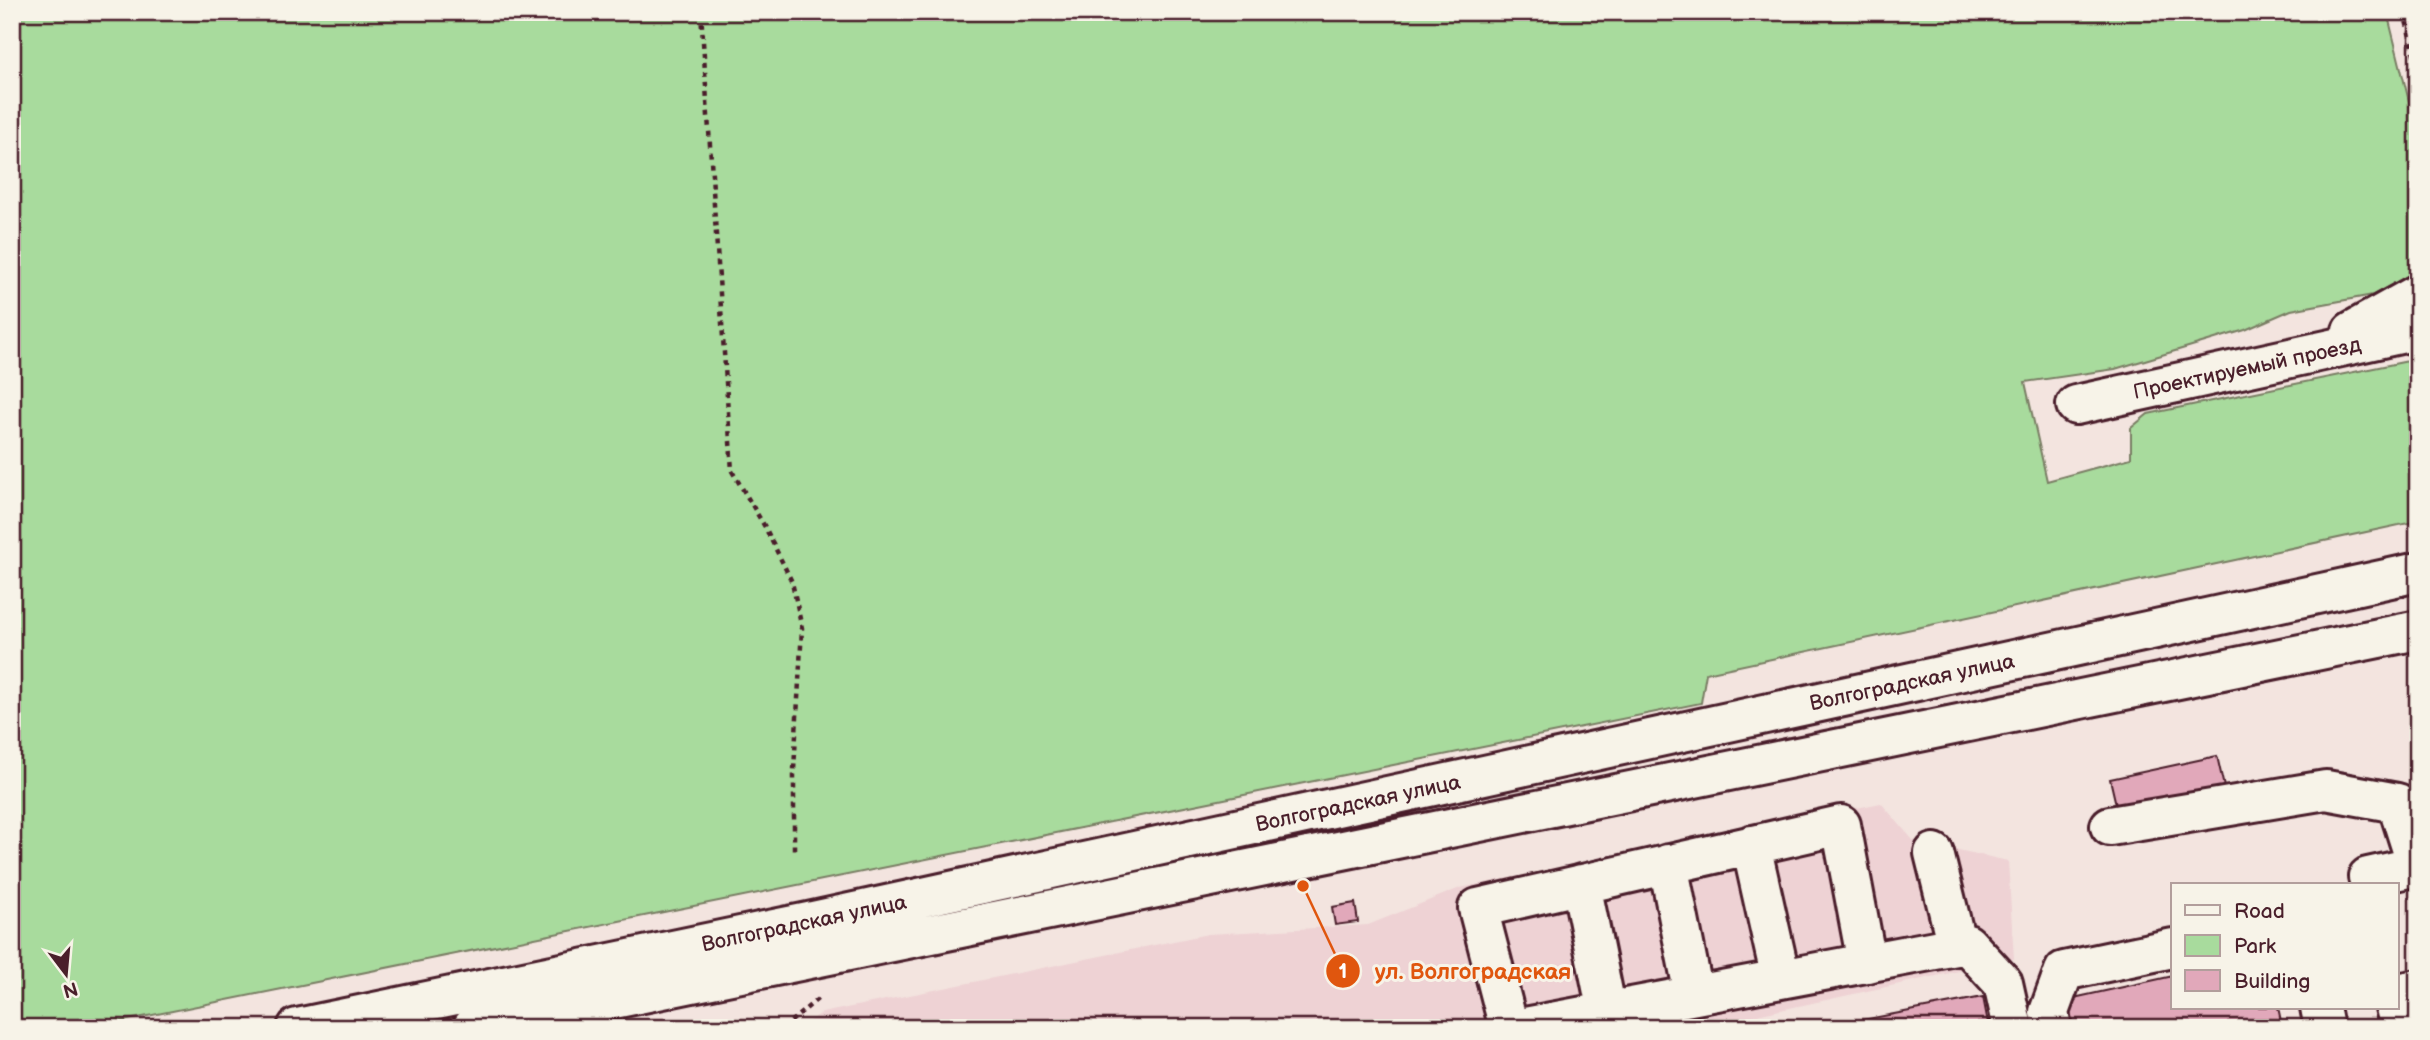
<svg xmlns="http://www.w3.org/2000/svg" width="2430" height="1040" font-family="'Balsamiq Sans',sans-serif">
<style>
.built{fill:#eed2d4}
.green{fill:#a8db9d;stroke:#797d64;stroke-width:2}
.building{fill:#e1a8ba;stroke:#4a1f2b;stroke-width:2}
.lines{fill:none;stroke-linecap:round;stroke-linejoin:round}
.minor-casing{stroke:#4a1f2b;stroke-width:44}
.major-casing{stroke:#4a1f2b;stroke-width:44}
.path{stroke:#4a1f2b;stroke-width:4.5;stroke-dasharray:5 5;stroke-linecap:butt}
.minor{stroke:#f7f3e8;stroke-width:38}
.major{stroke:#f7f3e8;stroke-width:38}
.labels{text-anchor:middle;stroke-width:6;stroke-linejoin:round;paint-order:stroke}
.street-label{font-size:21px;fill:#4a1f2b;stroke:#f7f3e8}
.leader{fill:none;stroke:#e0560e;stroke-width:2.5}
.callout-dot{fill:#e0560e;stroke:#f7f3e8;stroke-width:2.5}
.mark-label{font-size:21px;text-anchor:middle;font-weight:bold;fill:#fff}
.callout-label{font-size:23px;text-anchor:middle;font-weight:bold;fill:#e0560e;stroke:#f7f3e8;stroke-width:6;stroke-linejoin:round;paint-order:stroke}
</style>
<rect width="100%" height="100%" fill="#f3e4df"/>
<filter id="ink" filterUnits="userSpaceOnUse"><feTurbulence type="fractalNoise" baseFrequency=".0143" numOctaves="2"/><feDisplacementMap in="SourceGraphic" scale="14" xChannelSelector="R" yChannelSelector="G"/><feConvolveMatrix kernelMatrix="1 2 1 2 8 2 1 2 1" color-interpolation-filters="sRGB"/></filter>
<g filter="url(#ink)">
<path class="built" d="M1881 803 1913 840 2008 861 2014 959 1698 1028H798L822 1013 1208 934 1368 925 1460 888Z"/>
<path class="green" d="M12 12H2387L2418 138V271L2373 295 2291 310 2245 330 2115 369 2025 382 2047 481 2131 458V428L2148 414 2418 359V521L1706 673 1701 703 88 1028H12Z"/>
<path class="building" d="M2217 756 2224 787 2117 809 2110 779Z
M1355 903 1358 922 1335 925 1332 907Z
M2173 976V1007H2278L2282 1026 2065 1028 2060 1001Z
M1983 997 1989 1028H1821Z"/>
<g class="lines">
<defs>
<path id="minor" d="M2352 331 2418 294
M2076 405 2418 330
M2110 826 2326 790 2397 803 2417 866
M1751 845 1781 979
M1934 853 1957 946
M1668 864 1694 995
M1581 884 1607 1012
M2370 884 2368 877 2418 866
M2397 993 2418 989
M2320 1007 2324 1028
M2395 1007 2400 1028
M1509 1028 1478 908 1841 825 1867 963
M1520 1028 1967 944 2003 983 2013 1028
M2052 1028 2049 1012 2064 971 2173 948"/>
<path id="major" d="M297 1028 808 922 2418 572
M472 1028 2418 630"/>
</defs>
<use href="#minor" class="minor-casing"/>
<use href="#major" class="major-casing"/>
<path class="path" d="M701 12 732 471 765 527 792 582 802 628 794 770V850
M2404 12 2418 70
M783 1028 820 997"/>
<use href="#minor" class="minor"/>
<use href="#major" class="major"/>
</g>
</g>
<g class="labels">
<g class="street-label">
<text transform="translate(2247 368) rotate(-12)" y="7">Проектируемый проезд</text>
<text transform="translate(1912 682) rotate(-12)" y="7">Волгоградская улица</text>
<text transform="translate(1358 803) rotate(-12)" y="7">Волгоградская улица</text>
<text transform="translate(804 923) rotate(-12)" y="7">Волгоградская улица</text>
</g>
</g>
<path class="leader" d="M1303 886L1343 971"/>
<g class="callout-dot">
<circle cx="1303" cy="886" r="7"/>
<circle cx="1343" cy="971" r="18"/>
</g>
<g class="mark-label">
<text x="1343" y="978">1</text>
</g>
<g class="callout-label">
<text x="1473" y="979">ул. Волгоградская</text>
</g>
<rect width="2430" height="1040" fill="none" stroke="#f7f3e8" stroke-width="42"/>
<rect x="21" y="21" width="2388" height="998" fill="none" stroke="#4a1f2b" stroke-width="2.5" filter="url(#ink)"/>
<rect x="2171" y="883" width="228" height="126" fill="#f7f3e8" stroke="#b29e9c" stroke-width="2"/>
<rect x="2185" y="905" width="35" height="10" fill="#f7f3e8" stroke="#b29e9c" stroke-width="2"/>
<text x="2234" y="918" font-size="21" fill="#4a1f2b">Road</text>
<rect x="2185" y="935" width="35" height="21" fill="#a8db9d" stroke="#b29e9c" stroke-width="2"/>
<text x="2234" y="953" font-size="21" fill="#4a1f2b">Park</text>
<rect x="2185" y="970" width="35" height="21" fill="#e1a8ba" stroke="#b29e9c" stroke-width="2"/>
<text x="2234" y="988" font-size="21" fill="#4a1f2b">Building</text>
<g transform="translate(66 974) rotate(164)" stroke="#f7f3e8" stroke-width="5" paint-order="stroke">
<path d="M0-5L12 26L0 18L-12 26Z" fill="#4a1f2b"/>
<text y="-10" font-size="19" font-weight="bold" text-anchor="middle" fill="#4a1f2b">N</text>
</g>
</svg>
